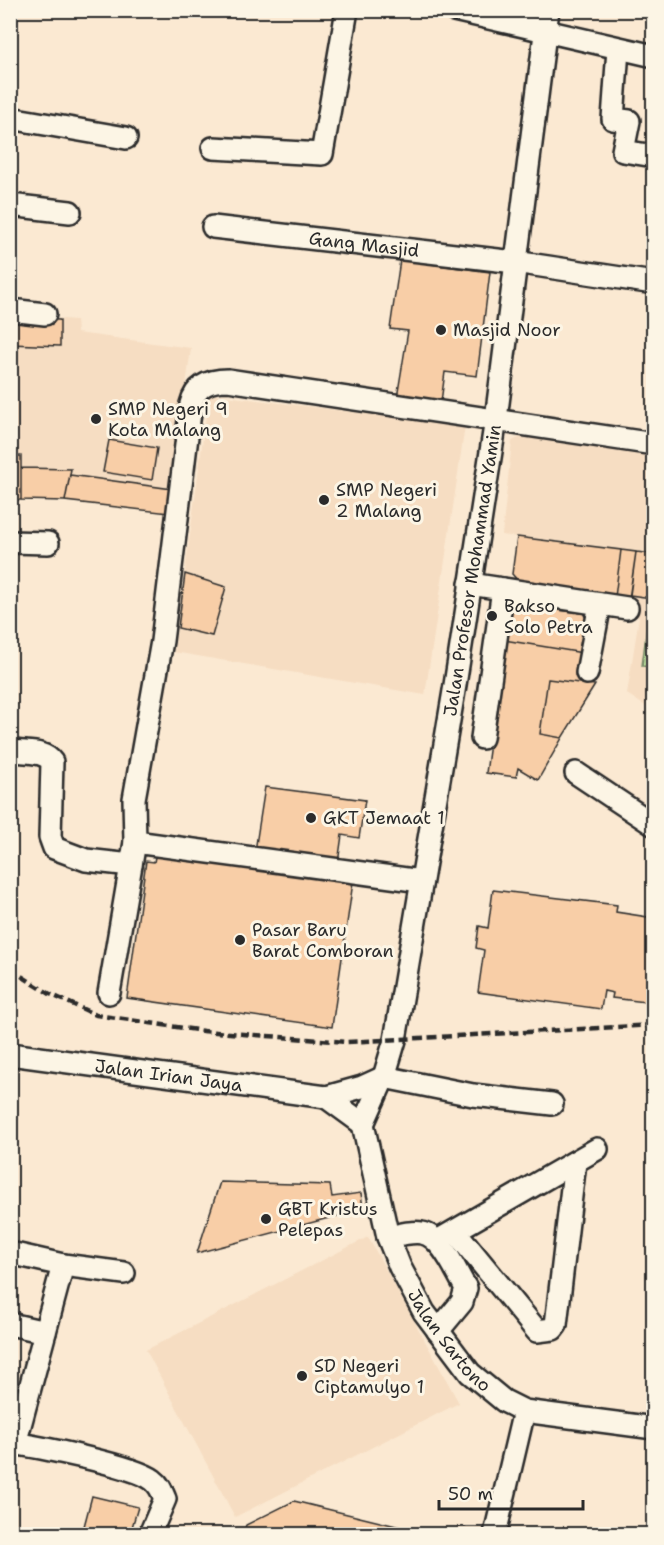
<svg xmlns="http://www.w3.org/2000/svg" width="664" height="1545" font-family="'Shantell Sans',sans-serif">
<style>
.built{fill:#f6ddc2}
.green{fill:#c4eaa4;stroke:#788a68;stroke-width:1.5}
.building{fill:#f8cea7;stroke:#2b2b2b;stroke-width:1.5}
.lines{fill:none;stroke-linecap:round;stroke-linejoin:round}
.minor-casing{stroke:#2b2b2b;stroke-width:26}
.minor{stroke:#fcf5e5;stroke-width:21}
.rail{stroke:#2b2b2b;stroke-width:4.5;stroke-dasharray:9 4.5;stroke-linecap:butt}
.poi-dot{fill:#2b2b2b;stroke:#fcf5e5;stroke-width:2}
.labels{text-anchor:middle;stroke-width:6;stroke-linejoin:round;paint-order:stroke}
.street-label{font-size:18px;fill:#2b2b2b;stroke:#fcf5e5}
.poi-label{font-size:18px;fill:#2b2b2b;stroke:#fcf5e5;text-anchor:start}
</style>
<rect width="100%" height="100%" fill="#fbe9d2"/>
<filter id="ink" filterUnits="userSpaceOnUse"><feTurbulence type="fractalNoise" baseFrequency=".0167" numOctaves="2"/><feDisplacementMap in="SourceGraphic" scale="12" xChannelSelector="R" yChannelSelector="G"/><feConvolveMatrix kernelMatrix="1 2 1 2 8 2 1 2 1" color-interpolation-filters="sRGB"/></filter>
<g filter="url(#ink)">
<path class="built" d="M10 315 76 320 77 333 191 348 169 513 65 501 11 500Z
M209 394 465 426 425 695 174 652Z
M526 434 653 452V711L627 694 639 617 627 615 636 552 502 535 512 441Z
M368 1237 459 1403 235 1517 146 1350Z"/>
<path class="green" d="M650 603 653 604V667L642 666Z"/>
<path class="building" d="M400 260 490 272 477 376 445 372 441 402 397 398 408 331 390 329Z
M10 319 60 320V346L10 344Z
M109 440 157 448 152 480 103 472Z
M10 456H21V500H10Z
M21 468 71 469 65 501 21 500Z
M70 475 172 489 169 513 65 501Z
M517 537 621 550 615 597 520 583 512 574Z
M621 550 636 552 629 599 615 597Z
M636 552 654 554 651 598 630 595Z
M185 574 226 587 212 636 178 628Z
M516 605 583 613 588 622 583 653 504 640 507 613Z
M504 640 583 653 579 683 548 679 540 734 562 738 538 780 518 768 516 777 486 773Z
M548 679 595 685 562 738 540 734Z
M265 787 365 800 359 838 342 835 338 863 255 851Z
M156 852 353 882 332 1027 127 998 146 861 154 862Z
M493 890 617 905 616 912 654 918V1003L612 998 613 993 604 991 601 1009 478 992 484 950 476 948 479 926 488 928Z
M220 1182 330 1185 332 1197 361 1193 363 1209 197 1253Z
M92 1496 138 1507 130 1534H82Z
M294 1501 429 1534H243L246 1525Z"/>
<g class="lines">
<defs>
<g id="minor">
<path d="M454 10 654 56"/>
<path d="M618 49 613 119 629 121 623 151 654 156"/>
<path d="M10 118 126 138"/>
<path d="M213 148 322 154 347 10"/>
<path d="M10 205 70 212"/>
<path id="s1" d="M213 227 515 262 654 283"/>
<path d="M10 310 45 314"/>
<path d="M10 542 48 543"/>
<path d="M470 584 627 608"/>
<path d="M587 673 600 604"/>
<path d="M482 738 503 589"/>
<path d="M10 750C24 754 43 749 52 762L50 837 54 848 86 860 131 865 135 842 134 799 162 641 191 404C196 385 210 380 228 380L654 444"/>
<path d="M576 773 654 825"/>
<path d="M135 842 421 881"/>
<path d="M109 993 131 865"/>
<path id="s2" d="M10 1054 326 1097 362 1087 384 1077 473 1095 552 1104"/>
<path d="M326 1097 363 1124"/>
<path id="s3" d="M363 1124 384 1077 395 1040 455 685 496 419 548 10"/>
<path id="s4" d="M363 1124 388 1237 400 1267 424 1312 470 1373 504 1401 524 1411 654 1428"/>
<path d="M455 1231 537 1331 553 1329 556 1325 575 1162"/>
<path d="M388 1237C398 1235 411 1231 422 1233 442 1236 456 1272 466 1288L462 1302 438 1331"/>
<path d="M437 1241 597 1149"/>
<path d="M10 1253 63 1265 15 1444"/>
<path d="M63 1265 124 1273"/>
<path d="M10 1324 45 1332"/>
<path d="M10 1443C36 1446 135 1466 153 1480 160 1485 162 1492 165 1499L150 1534"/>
<path d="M495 1534 524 1411"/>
</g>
</defs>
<use href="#minor" class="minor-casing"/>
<use href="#minor" class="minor"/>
<path class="rail" d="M10 969 50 994 96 1015 203 1031 346 1042 654 1025"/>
</g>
</g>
<g class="poi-dot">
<circle cx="441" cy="330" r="6"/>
<circle cx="96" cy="419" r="6"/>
<circle cx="324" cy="500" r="6"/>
<circle cx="492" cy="616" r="6"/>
<circle cx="311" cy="818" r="6"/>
<circle cx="240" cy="940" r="6"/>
<circle cx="266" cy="1219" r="6"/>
<circle cx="302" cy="1376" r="6"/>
</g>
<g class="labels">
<g class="street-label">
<text dy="6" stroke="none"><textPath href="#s1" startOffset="152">Gang Masjid</textPath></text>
<text dy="6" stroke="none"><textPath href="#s3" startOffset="566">Jalan Profesor Mohammad Yamin</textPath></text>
<text dy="6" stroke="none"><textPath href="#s2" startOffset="160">Jalan Irian Jaya</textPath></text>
<text dy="6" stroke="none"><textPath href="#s4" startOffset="237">Jalan Sartono</textPath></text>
</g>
<g class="poi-label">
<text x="453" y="336">Masjid Noor</text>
<text x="108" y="415">SMP Negeri 9<tspan x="108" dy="21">Kota Malang</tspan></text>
<text x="336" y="496">SMP Negeri<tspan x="336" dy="21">2 Malang</tspan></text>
<text x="504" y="612">Bakso<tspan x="504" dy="21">Solo Petra</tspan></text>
<text x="323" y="824">GKT Jemaat 1</text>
<text x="252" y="936">Pasar Baru<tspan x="252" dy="21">Barat Comboran</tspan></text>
<text x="278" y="1215">GBT Kristus<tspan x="278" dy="21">Pelepas</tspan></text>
<text x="314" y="1372">SD Negeri<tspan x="314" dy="21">Ciptamulyo 1</tspan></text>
</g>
</g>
<rect width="664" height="1545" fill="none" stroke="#fcf5e5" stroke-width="36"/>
<rect x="18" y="18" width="628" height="1509" fill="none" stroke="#2b2b2b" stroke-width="2" filter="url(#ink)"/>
<path d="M439 1500v9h144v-9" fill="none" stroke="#2b2b2b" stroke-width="3"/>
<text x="448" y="1500" font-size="18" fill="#2b2b2b" stroke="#fcf5e5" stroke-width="4.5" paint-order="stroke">50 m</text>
</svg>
